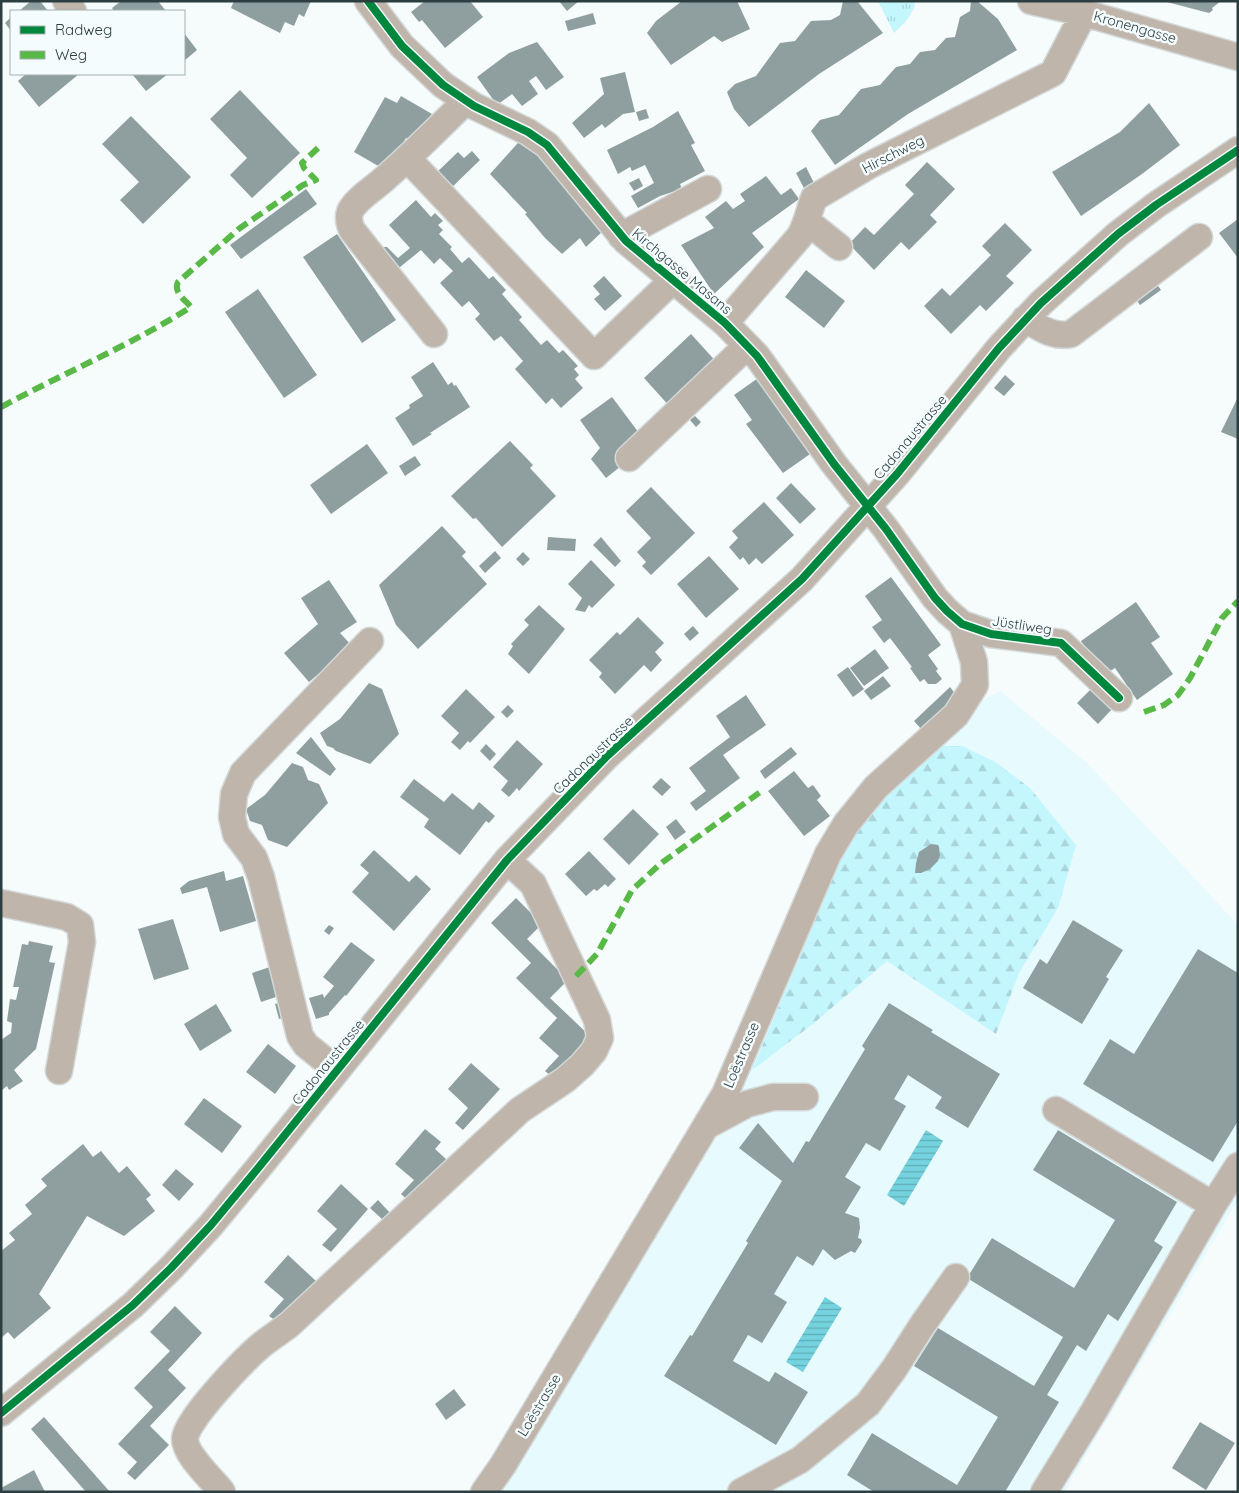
<svg xmlns="http://www.w3.org/2000/svg" width="1239" height="1493" font-family="Quicksand,sans-serif">
<style>
.built{fill:#e7fafd}
.forest{fill:url(#forest-firs)}
.park{fill:url(#park-tufts)}
.water{fill:url(#water-rules)}
.building{fill:#8f9fa0}
.lines{fill:none;stroke-linecap:round;stroke-linejoin:round}
.minor-casing{stroke:#d3d8d9;stroke-width:29}
.minor{stroke:#c0b5ab;stroke-width:26}
.quiet{stroke:#58b947;stroke-width:6;stroke-dasharray:12 6;stroke-linecap:butt}
.cycleway-casing{stroke:#f4fcfd;stroke-width:11}
.cycleway{stroke:#00873e;stroke-width:8}
.labels{text-anchor:middle;stroke-width:5;stroke-linejoin:round;paint-order:stroke}
.street-label{font-size:14px;fill:#2d3e40;stroke:#f4fcfd}
</style>
<defs>
<pattern id="forest-firs" width="22" height="20" patternUnits="userSpaceOnUse" patternTransform="scale(1.25)"><rect width="22" height="20" fill="#c4f6fd"/><path d="M5 1l3.5 6h-7zM16 11l3.5 6h-7z" fill="#a9d4da"/></pattern>
<pattern id="park-tufts" width="24" height="20" patternUnits="userSpaceOnUse" patternTransform="scale(1.25)"><rect width="24" height="20" fill="#c4f6fd"/><path d="M3 7l-1-3M5 7V3M7 7l1-3M15 17l-1-3M17 17v-4M19 17l1-3" fill="none" stroke="#a9d4da"/></pattern>
<pattern id="water-rules" width="6" height="5" patternUnits="userSpaceOnUse" patternTransform="scale(1.25)"><rect width="6" height="5" fill="#74d3df"/><path d="M0 2.5h6" fill="none" stroke="#60adb6"/></pattern>
</defs>
<rect width="100%" height="100%" fill="#f6fbfb"/>
<path class="built" d="M1000 691 1088 764 1238 925V1200L1064 1492H494L736 1095 848 842 980 701Z"/>
<path class="forest" d="M936 746H962L995 762 1030 788 1076 845 1058 908 1019 973 996 1034 887 961 814 1023 752 1070 848 842 900 777Z"/>
<path class="park" d="M878 1H914L915 6 907 20 894 33Z"/>
<path class="water" d="M926 1130 943 1141 904 1206 887 1195Z
M825 1297 842 1308 803 1372 786 1362Z"/>
<path class="building" d="M31 1H40L48 11H19Z
M121 1H158L166 11H114L112 8Z
M234 1H311L304 17 299 14 294 26 285 22 280 33 231 8Z
M425 1H470L483 17 445 48 422 20 419 22 411 12Z
M559 1H579L567 11Z
M682 1H737L750 29 722 42 714 36 671 65 647 33 656 21Z
M843 1H857L883 33 819 74 749 127 734 109 727 92 735 84 756 76 780 43 795 41 811 21 831 20 840 15Z
M971 1H977L998 19 1017 50 908 114 835 165 811 131 820 120 839 115 861 89 880 85 896 67 910 64 920 52 935 50 946 38 955 37 960 17 970 11Z
M1163 1H1221L1212 8 1213 10 1209 13Z
M593 13 596 24 568 31 565 21Z
M11 17V31L5 23Z
M184 33 197 50 184 61Z
M537 42 564 77 546 90 536 76 529 81 538 94 522 106 512 94 497 105 477 77 509 53Z
M625 72 635 112 623 114 605 128 602 124 584 138 572 123 604 94 600 78Z
M26 74H79L39 107 18 81Z
M132 74H168L146 91Z
M240 90 300 153 252 198 230 175 247 158 210 119Z
M401 96 432 114 416 143 406 138 387 171 354 152 385 97 397 103Z
M1149 103 1180 145 1142 174 1081 216 1052 172 1120 132Z
M646 109 649 118 639 121 636 112Z
M678 111 695 143 691 145 705 171 680 184 682 189 660 196 638 208 631 196 654 183 645 165 632 171 630 167 618 174 607 150 653 127Z
M131 116 191 177 143 224 120 200 139 182 102 144Z
M525 135 604 230 586 247 580 238 562 254 545 238 525 214 527 213 490 174Z
M472 151 480 160 447 192 432 177 458 152 464 158Z
M927 162 955 189 930 215 937 222 909 250 901 242 874 270 849 244 865 227 874 235 914 194 905 185Z
M806 167 815 185 805 190 796 173Z
M766 176 781 195 791 188 799 199 752 233 764 247 714 294 681 245 714 228 705 217 726 201 733 209 745 201 740 194Z
M639 178 643 186 634 191 629 183Z
M306 189 317 204 241 259 230 245Z
M416 200 431 217 435 213 443 221 438 225 443 230 439 234 452 247 450 249 462 263 469 257 489 279 493 276 506 290 502 294 522 317 519 320 541 345 547 340 559 353 563 350 578 366 574 369 579 375 575 379 583 388 561 408 552 398 546 404 515 369 523 361 501 336 494 341 475 319 480 314 469 301 462 307 440 283 453 271 440 258 434 264 421 250 394 272 379 252 383 247H387L398 258 410 248 389 225Z
M1238 219V258L1219 233Z
M1005 223 1032 250 1006 276 1014 283 986 311 980 305 951 334 924 306 942 288 950 296 991 255 982 246Z
M337 234 396 320 362 343 303 257Z
M806 270 845 301 824 328 785 297Z
M604 276 622 296 605 311 594 299 600 294 593 286Z
M1156 283 1161 290 1140 305 1135 298Z
M258 289 317 375 284 398 225 312Z
M691 334 720 366 672 409 644 378Z
M433 362 448 385 452 382 454 386 456 385 470 407 430 433 432 434 413 446 395 418 410 408 409 405 423 396 411 377Z
M1005 375 1015 384 1004 396 994 388Z
M761 376 813 452 783 473 746 424 752 420 734 395Z
M612 397 642 437 626 462 606 478 591 459 600 448 580 420Z
M1238 397V439L1221 432Z
M695 416 701 422 696 427 690 420Z
M510 441 533 465 530 468 556 496 502 547 476 518 473 519 451 496Z
M367 444 388 473 331 514 310 485Z
M415 456 421 465 405 476 399 466Z
M791 483 816 509 800 524 776 498Z
M651 487 695 533 651 575 642 566 646 562 637 552 651 538 626 511Z
M764 502 794 535 762 564 756 558 749 565 743 557 740 560 729 547 738 538 732 531Z
M442 526 466 552 462 556 487 584 418 649 396 625 379 585Z
M548 537 576 539 575 551 547 550Z
M601 537 621 561 615 567 593 545Z
M495 551 501 558 485 573 479 566Z
M523 552 530 559 523 566 516 559Z
M709 556 739 589 706 618 677 584Z
M591 560 615 585 592 608 589 605 585 612 575 610 582 598 568 584Z
M891 577 941 645 928 655 938 669 936 671 942 679 936 684H928L924 679 920 682 910 668 912 667 890 638 884 643 872 627 882 620 865 596Z
M329 580 357 622 340 633 352 646 309 682 284 653 318 624 301 598Z
M1136 602 1160 637 1151 643 1173 674 1137 700 1115 668 1104 675 1081 641Z
M539 605 565 629 529 674 508 654 513 646 511 644 529 625 524 620Z
M638 617 664 643 655 652 662 660 651 672 644 665 615 694 599 677 602 673 589 660 617 632 620 635Z
M693 626 699 633 690 641 684 634Z
M875 649 889 668 864 686 850 668Z
M848 667 864 689 853 697 837 675Z
M883 676 891 686 871 700 864 691Z
M369 683 382 689 399 734 370 764 336 751 333 748 327 746 320 733 340 719Z
M950 687 957 696 922 730 914 721Z
M1092 688 1113 708 1098 724 1077 703Z
M466 689 495 717 470 743 468 741 460 750 451 742 459 733 441 716Z
M746 695 766 725 723 755 740 778 696 811 690 803 706 791 689 768 730 737 716 716Z
M508 705 514 711 507 718 501 712Z
M311 737 336 769 330 776 296 753Z
M517 740 543 764 519 791 517 788 509 797 501 790 508 781 493 767Z
M486 744 496 754 490 761 480 751Z
M791 747 797 754 765 779 760 771Z
M292 763 303 767 308 780 319 784 328 803 287 847 268 840 262 825 250 821 246 809 265 795Z
M794 771 808 788 813 785 821 796 817 800 830 816 804 836 768 791Z
M661 778 671 787 662 796 652 787Z
M414 779 444 802 452 793 473 810 479 802 495 816 489 823 486 821 460 855 424 827 429 819 400 797Z
M633 809 659 834 629 865 603 839Z
M676 819 686 832 675 840 666 827Z
M931 844 938 845 939 847 940 855 938 861 930 869 921 873H915L916 863 919 852Z
M374 850 409 882 416 875 431 889 394 931 352 892 369 873 360 865Z
M589 851 616 879 608 887 605 884 597 891 594 889 586 896 565 874Z
M224 871 226 881 243 876 256 921 220 932 207 887 182 894 180 888 189 881Z
M516 898 542 924 527 939 568 980 550 998 591 1037 553 1078 545 1071 559 1056 539 1038 557 1018 516 978 531 963 491 923Z
M173 919 189 969 154 980 138 929Z
M1073 920 1123 950 1106 977 1109 979 1082 1024 1023 988 1040 959 1047 964Z
M329 925 334 928 329 935 324 931Z
M29 941 53 946 49 962 55 963 36 1049 14 1070 23 1081 9 1090 7 1086 1 1091V1040L11 1033 12 1023 7 1021 10 999 16 1000 19 987H13L22 944 28 945Z
M351 942 375 960 346 996 345 995 329 1013V1015L316 1019 309 998 323 994 324 998 334 986 323 977Z
M1198 949 1238 973V1121L1213 1162 1083 1084 1110 1039 1134 1054Z
M270 967 279 996 261 1002 252 973Z
M282 1002 286 1017 279 1019 275 1004Z
M889 1003 933 1030 931 1032 1000 1074 968 1128 935 1108 942 1097 908 1075 894 1099 906 1106 880 1151 866 1143 845 1177 861 1187 845 1213 859 1218 860 1228 858 1238 861 1239 862 1242 855 1253 851 1251 835 1260 823 1249 813 1266 797 1256 774 1294 787 1302 762 1343 748 1335 733 1361 769 1382 775 1372 808 1392 776 1445 664 1376 690 1335 692 1336 748 1243 746 1241 782 1181 739 1148 758 1123 793 1163 806 1141 809 1142 865 1049 862 1046Z
M216 1004 232 1031 200 1051 184 1024Z
M268 1044 296 1066 275 1094 246 1072Z
M471 1063 500 1089 463 1130 455 1123 468 1108 448 1089Z
M204 1098 242 1126 222 1153 184 1124Z
M425 1129 441 1142 435 1149 447 1160 410 1202 401 1194 414 1180 395 1164Z
M1058 1130 1177 1202 1154 1241 1163 1247 1118 1321 1108 1314 1086 1351 1077 1345 1047 1395 1059 1402 1005 1492H874L847 1475 872 1433 957 1485 998 1417 914 1366 938 1328 1034 1386 1063 1337 967 1278 992 1238 1074 1288 1115 1220 1033 1170Z
M83 1144 93 1157 101 1151 119 1173 127 1166 151 1195 146 1199 155 1211 124 1236 87 1216 39 1294 51 1308 14 1339 8 1332 1 1338V1251L15 1240 9 1233 32 1214 25 1205 47 1186 41 1179Z
M176 1169 194 1184 179 1201 162 1185Z
M341 1184 368 1209 331 1252 322 1245 337 1229 317 1211Z
M378 1200 390 1213 383 1220 370 1208Z
M288 1255 316 1281 279 1323 269 1316 284 1299 264 1282Z
M175 1306 202 1333 168 1370 186 1388 150 1426 169 1445 135 1480 127 1473 137 1462 118 1444 153 1407 134 1388 170 1351 150 1332Z
M454 1389 466 1405 446 1420 435 1404Z
M44 1417 110 1492H86L31 1429Z
M1200 1422 1235 1443 1206 1490 1172 1468Z
M34 1470 45 1492H1V1488Z"/>
<g class="lines">
<defs>
<path id="minor" d="M66 1 73 11
M368 1 402 46 443 85 474 106 528 132 547 145 626 241 725 323 757 356 834 464 886 529 935 598 947 611 962 624 991 634 1061 643 1119 698
M1031 1 1084 13 1238 57
M407 158 594 356 673 280
M808 222 839 247
M621 236 708 189
M1025 319C1039 327 1053 338 1071 334L1199 237
M725 323 800 236C807 223 809 211 814 198L868 166 1053 73 1084 13
M434 334 352 230C349 223 347 215 352 208 359 197 373 189 383 180 412 155 439 127 466 101
M629 458 747 346
M1 903 67 917 80 925 82 942 59 1071
M337 1070 306 1045 300 1036 261 877 254 858 236 834 232 817 234 794 243 773 370 641
M1056 1110 1213 1205
M708 1125 747 1104 773 1097H805
M1 1413 133 1305 171 1268 211 1225 259 1167 507 860 607 756 802 579 897 474 999 348 1041 303 1118 234 1156 205 1238 150
M222 1492C212 1479 185 1455 185 1439 184 1422 244 1360 259 1347 268 1339 280 1332 290 1324L520 1110 565 1080 582 1065 594 1051 600 1038 597 1020 533 884 507 860
M484 1492 503 1465 725 1094 828 854 846 824 876 787 956 715 975 685 974 662 962 624
M741 1492 800 1460 868 1404 894 1369 923 1324 956 1277
M1044 1492 1094 1411 1213 1205 1238 1166"/>
</defs>
<use href="#minor" class="minor-casing"/>
<use href="#minor" class="minor"/>
<path class="quiet" d="M1 407C64 373 131 345 191 307 185 300 173 292 178 282L240 228 303 185 316 180 304 168 302 163 318 148
M1144 712 1164 705 1178 695 1190 678 1222 618 1238 601
M576 976 597 954 632 890 660 864 763 790"/>
<defs>
<path id="cycleway" d="M368 1 402 46 443 85 474 106 528 132 547 145 626 241 725 323 757 356 834 464 886 529 935 598 947 611 962 624 991 634 1061 643 1119 698
M1 1413 133 1305 171 1268 211 1225 259 1167 507 860 607 756 802 579 897 474 999 348 1041 303 1118 234 1156 205 1238 150"/>
</defs>
<use href="#cycleway" class="cycleway-casing"/>
<use href="#cycleway" class="cycleway"/>
</g>
<g class="labels">
<g class="street-label">
<text transform="translate(1135 27) rotate(16)" y="5">Kronengasse</text>
<text transform="translate(893 154) rotate(-27)" y="5">Hirschweg</text>
<text transform="translate(682 271) rotate(40)" y="5">Kirchgasse Masans</text>
<text transform="translate(910 437) rotate(-50)" y="5">Cadonaustrasse</text>
<text transform="translate(1022 625) rotate(9)" y="5">Jüstliweg</text>
<text transform="translate(593 755) rotate(-44)" y="5">Cadonaustrasse</text>
<text transform="translate(741 1055) rotate(-67)" y="5">Loëstrasse</text>
<text transform="translate(328 1062) rotate(-51)" y="5">Cadonaustrasse</text>
<text transform="translate(539 1405) rotate(-59)" y="5">Loëstrasse</text>
</g>
</g>
<rect width="1239" height="1493" fill="none" stroke="#2d3e40" stroke-width="5"/>
<rect x="10" y="10" width="175" height="65" fill="#f4fcfd" stroke="#a4b0b1"/>
<rect x="20" y="26" width="25" height="8" fill="#00873e" stroke="#a4b0b1"/>
<text x="55" y="35" font-size="15" fill="#2d3e40">Radweg</text>
<rect x="20" y="51" width="25" height="8" fill="#58b947" stroke="#a4b0b1"/>
<text x="55" y="60" font-size="15" fill="#2d3e40">Weg</text>
</svg>
